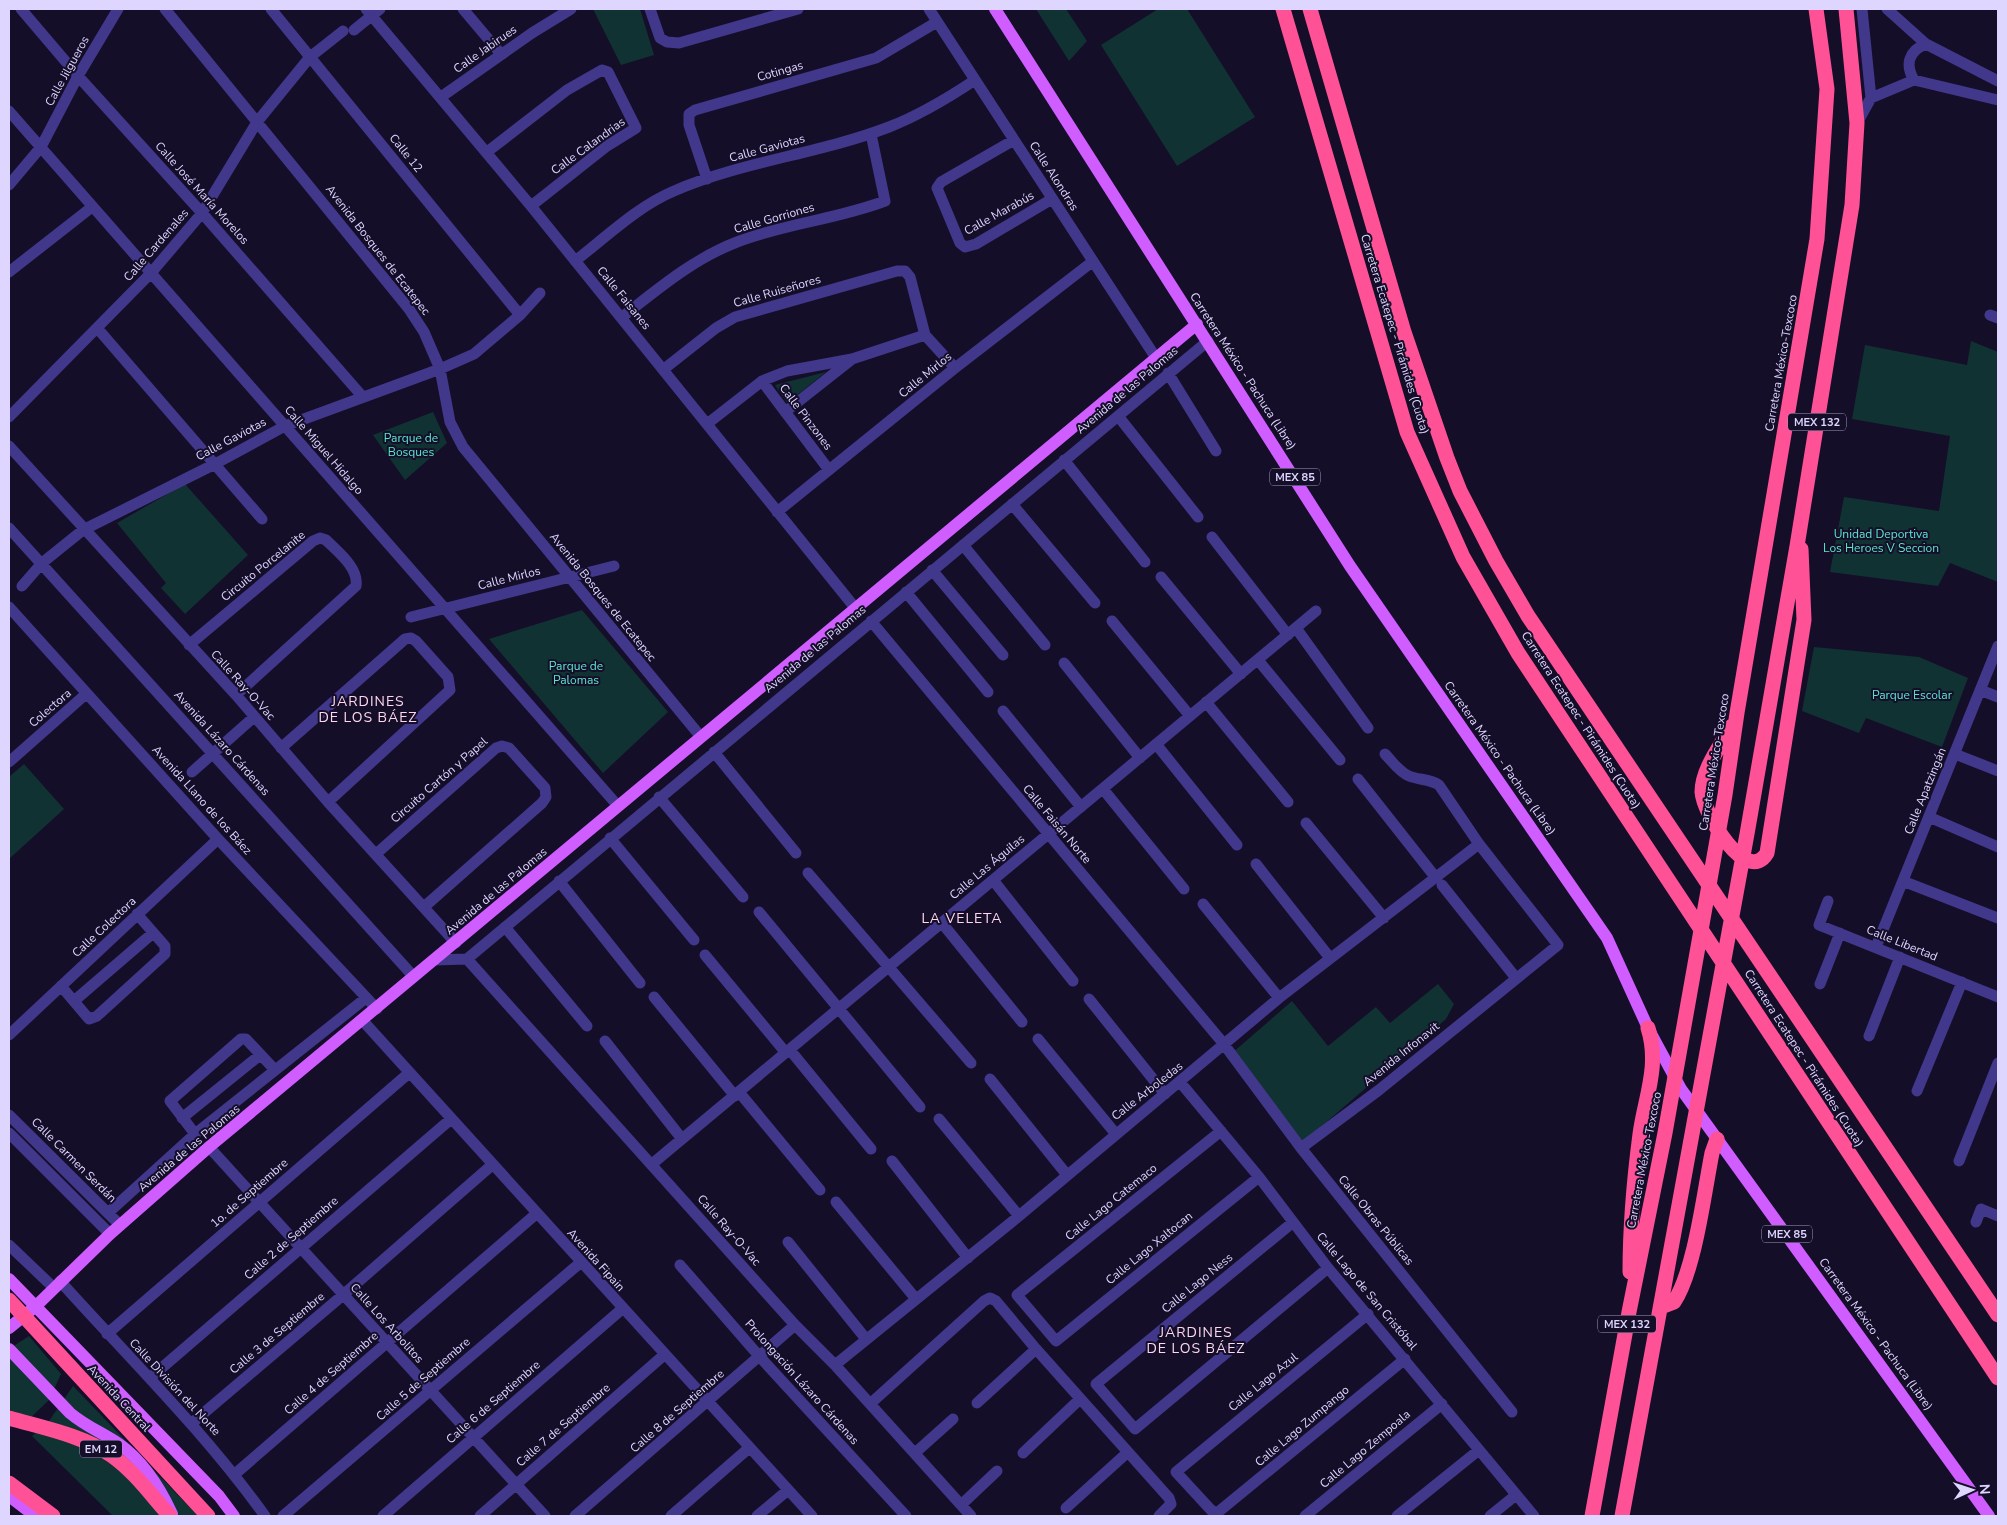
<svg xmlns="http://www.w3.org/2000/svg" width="2007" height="1525" font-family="'Nunito Sans',sans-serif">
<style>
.green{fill:#113233}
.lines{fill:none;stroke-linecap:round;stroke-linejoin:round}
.minor{stroke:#41378b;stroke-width:11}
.major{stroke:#d05dff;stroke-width:12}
.highway{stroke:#ff5196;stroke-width:15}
.labels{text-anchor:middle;stroke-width:4;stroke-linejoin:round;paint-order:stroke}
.shield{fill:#150e29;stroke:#a29abf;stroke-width:1}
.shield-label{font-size:11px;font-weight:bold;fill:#ded6ff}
.street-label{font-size:12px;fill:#ded6ff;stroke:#150e29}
.park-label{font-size:12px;fill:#5ae7cf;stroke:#150e29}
.neighbourhood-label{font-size:14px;letter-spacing:1px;fill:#ffd8ee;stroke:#150e29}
</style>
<rect width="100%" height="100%" fill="#150e29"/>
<path class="green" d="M593 9H640L654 55 621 65Z
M1036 9H1066L1087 41 1069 61Z
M1158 9H1187L1255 117 1177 166 1101 45Z
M1971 341 1998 352V582L1950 563 1938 586 1830 572 1844 497 1939 511 1950 436 1852 419 1865 345 1967 365Z
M826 372 787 403 775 385Z
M433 412 447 443 405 480 373 435Z
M185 484 248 555 185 614 161 588 166 583 117 523Z
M582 610 668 712 603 773 489 639Z
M1814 647 1919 657 1968 678 1942 747 1866 718 1859 733 1802 711Z
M24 764 64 809 9 859V777Z
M1438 984 1454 1004 1446 1019 1302 1143 1231 1054 1292 1001 1328 1046 1376 1007 1390 1023Z
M29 1336 61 1374 49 1400 24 1424 9 1408V1349Z
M73 1386 198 1516H113L32 1436 47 1424Z"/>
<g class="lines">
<path class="minor" d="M21 9 78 76 202 213 362 396
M165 9 409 309 424 332 440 369 450 422 463 447 701 737
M271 9 520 315
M366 9 531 206 856 609
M463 9 501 54
M650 9 660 38 667 42 679 43 798 9
M929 9 1156 358
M1887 9 1926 44 1998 81
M354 30 380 9
M1914 80C1905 65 1908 51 1926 44
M441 97 532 33 571 9
M1871 98 1914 80 1998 100
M9 111 618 806
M1857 123 1871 98 1862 9
M1014 140 941 182 937 188 960 243 965 247 976 244 1052 199
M487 152 567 90 602 70 608 72 636 128 607 146 531 206
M707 179 689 125V114L695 110 876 58 937 22
M9 185 41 147 78 76 118 9
M575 261C606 237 638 206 674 191 743 161 819 154 889 127 920 115 948 98 975 80
M9 272 92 207
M1990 315 1998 318
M622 317C658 289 693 259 737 242 783 224 838 219 885 201L871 134
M98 329 262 519
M664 369 716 328 735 317 897 271H905L910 277 925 335 955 368
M1168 373 1216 451
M762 381 829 470
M785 412 851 360
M1118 416 1198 517
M9 417 151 273 202 213 257 122 310 57 343 31
M707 424 762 381 787 371 852 359 925 335
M9 446 236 695 328 802 456 943
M1064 460 1145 562
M1012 504 1095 603
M777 512 955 368 1092 262
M9 528 414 977
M1212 537 1288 635
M963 545 1045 645
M932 570 1003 655
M1161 577 1241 674
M22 586 42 563 83 530 215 464 285 426 440 369 474 354 520 315 540 293
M906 592 988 692
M9 607 218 839 377 1009
M411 617 614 566
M871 621 1223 1043 1301 1148 1512 1412
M1112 621 1190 716
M1296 628 1368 728
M189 645 313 541 320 538 326 540C338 552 359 568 356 586L236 695
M1258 660 1340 760
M1064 663 1140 758
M1980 690 1998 697
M1206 702 1288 802
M1003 711 1081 807
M1156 744 1237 845
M281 748 405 639 411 638 416 641 448 677 450 690 328 802
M714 752 796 853
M1955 754 1998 771
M9 762 86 694
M192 772 254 717
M1358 779 1436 878
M1103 789 1184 889
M659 797 743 897
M1929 817 1998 847
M1306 823 1384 918
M610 838 694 940
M376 854 496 748 502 746 509 748 545 788 546 797 542 803 424 907
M1256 864 1330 958
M808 873 971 1063
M993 880 1073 981
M559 881 640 983
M1903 881 1998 918
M1442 885 1516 978
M1828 901 1819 925 1998 997
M1203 904 1279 998
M759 912 920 1107
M942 923 1022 1022
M505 927 587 1026
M1876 947 1998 646
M705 955 786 1053
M467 959 795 1325 835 1365 971 1516
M434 960 467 959 1208 341
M1820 984 1840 933
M61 986 89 1019 97 1016 165 954V946L137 914
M654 997 735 1096
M1089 999 1165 1094
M74 1001 153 933
M363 1021 812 1516
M9 1035 218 839
M1869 1036 1900 957
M1038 1039 1115 1133
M605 1041 682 1139
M790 1050 871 1149
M990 1079 1067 1175
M1180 1082 1259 1177 1328 1268 1534 1516
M1917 1091 1962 982
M739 1092 820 1190
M9 1115 120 1225
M182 1118 260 1055
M939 1119 1019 1216
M1221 1131 1017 1295 1056 1341 1259 1177
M9 1133 110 1234
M195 1134 170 1101 241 1039H246L275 1070
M209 1147 545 1516
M1301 1148 1379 1090 1558 945 1479 844 1439 785C1430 779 1419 780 1409 776 1399 772 1392 761 1385 754
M892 1161 968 1258
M1959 1161 1998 1063
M652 1164 1316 611
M836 1202 916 1299
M108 1213 195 1134 366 998
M1976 1222 1981 1209 1998 1216
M1292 1223 1096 1384 1135 1429 1328 1268
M788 1242 866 1339
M9 1245 53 1287
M680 1265 759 1356 906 1516
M60 1281C130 1359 204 1431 265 1516
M1368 1314 1176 1472 1211 1510 1217 1513 1405 1359
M107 1334 409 1073
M835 1365 1019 1216 1279 998 1479 844
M150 1378 451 1119
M977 1403 1036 1349
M870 1404 984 1301 990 1298 996 1301 1036 1349 1169 1498 1171 1504 1159 1516
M192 1423 343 1295 492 1165
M915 1453 953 1419
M1023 1453 1080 1399
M235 1474 536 1214
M961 1505 997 1471
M1066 1508 1128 1452
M283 1516 580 1263
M383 1516 622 1309
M480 1516 664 1355
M575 1516 795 1325
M671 1516 749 1448
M757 1516 788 1490
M1305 1516 1442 1404
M1397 1516 1479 1450
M1490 1516 1516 1495"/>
<path class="major" d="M995 9 1350 566 1607 938 1648 1028 1681 1089 1989 1516
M9 1279 219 1496 234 1516
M9 1328 36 1306 110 1234 209 1147 1197 324
M9 1349 70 1413C85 1426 103 1433 119 1444 143 1461 160 1488 172 1514
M9 1496 35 1516"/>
<path class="highway" d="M1283 9 1407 432 1463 557 1518 653 1998 1378
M1310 9 1404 332 1447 458 1460 491 1496 561 1528 616 1998 1315
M1732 726C1721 745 1702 769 1702 792 1703 813 1747 887 1767 853L1804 620 1801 549
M1630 1272C1630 1226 1634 1180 1640 1134 1645 1097 1660 1066 1648 1028
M9 1300 208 1516
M1661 1307 1674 1302C1695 1270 1704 1193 1712 1153L1717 1139
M9 1418C43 1428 81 1435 111 1455 134 1471 151 1495 170 1516
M9 1483 53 1516
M1592 1516 1629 1312 1665 1133 1725 795 1737 713 1817 239 1827 89 1816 9
M1622 1516 1747 834 1797 546 1852 205 1857 123 1846 9"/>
</g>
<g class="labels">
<g class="shield">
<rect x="1788" y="413.5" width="58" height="17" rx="4"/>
<rect x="1270" y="468.5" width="50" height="17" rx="4"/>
<rect x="1762" y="1225.5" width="50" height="17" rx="4"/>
<rect x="1598" y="1315.5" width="58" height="17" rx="4"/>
<rect x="80" y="1440.5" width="42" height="17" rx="4"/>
</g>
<g class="shield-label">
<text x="1817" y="426">MEX 132</text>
<text x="1295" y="481">MEX 85</text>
<text x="1787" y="1238">MEX 85</text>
<text x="1627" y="1328">MEX 132</text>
<text x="101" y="1453">EM 12</text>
</g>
<g class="street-label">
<text transform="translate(485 49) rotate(-35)" y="4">Calle Jabirues</text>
<text transform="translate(67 71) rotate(-61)" y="4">Calle Jilgueros</text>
<text transform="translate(780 71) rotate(-16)" y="4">Cotingas</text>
<text transform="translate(588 146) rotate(-36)" y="4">Calle Calandrias</text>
<text transform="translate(767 148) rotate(-15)" y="4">Calle Gaviotas</text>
<text transform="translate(406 153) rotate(51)" y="4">Calle 12</text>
<text transform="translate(1054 176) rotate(57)" y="4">Calle Alondras</text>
<text transform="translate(202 193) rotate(48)" y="4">Calle José María Morelos</text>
<text transform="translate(999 213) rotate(-29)" y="4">Calle Marabús</text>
<text transform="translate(774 218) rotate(-16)" y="4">Calle Gorriones</text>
<text transform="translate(156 245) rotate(-49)" y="4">Calle Cardenales</text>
<text transform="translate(378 250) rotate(52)" y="4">Avenida Bosques de Ecatepec</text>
<text transform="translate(777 291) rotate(-16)" y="4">Calle Ruiseñores</text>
<text transform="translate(624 298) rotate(51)" y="4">Calle Faisanes</text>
<text transform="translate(1395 334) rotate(73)" y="4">Carretera Ecatepec - Pirámides (Cuota)</text>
<text transform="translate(1781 363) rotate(-80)" y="4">Carretera México-Texcoco</text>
<text transform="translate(1243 371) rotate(57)" y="4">Carretera México - Pachuca (Libre)</text>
<text transform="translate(925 375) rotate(-39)" y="4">Calle Mirlos</text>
<text transform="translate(1127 390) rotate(-40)" y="4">Avenida de las Palomas</text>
<text transform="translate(806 417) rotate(53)" y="4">Calle Pinzones</text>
<text transform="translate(231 439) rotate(-28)" y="4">Calle Gaviotas</text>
<text transform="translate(324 450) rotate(49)" y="4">Calle Miguel Hidalgo</text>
<text transform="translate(263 566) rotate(-39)" y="4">Circuito Porcelanite</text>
<text transform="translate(509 578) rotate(-14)" y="4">Calle Mirlos</text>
<text transform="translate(603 597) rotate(51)" y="4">Avenida Bosques de Ecatepec</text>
<text transform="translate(815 649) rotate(-40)" y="4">Avenida de las Palomas</text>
<text transform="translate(243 685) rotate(48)" y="4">Calle Ray-O-Vac</text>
<text transform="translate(50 708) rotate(-41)" y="4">Colectora</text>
<text transform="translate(1581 720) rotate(57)" y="4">Carretera Ecatepec - Pirámides (Cuota)</text>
<text transform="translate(222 743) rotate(48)" y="4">Avenida Lázaro Cárdenas</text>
<text transform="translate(1500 758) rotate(55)" y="4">Carretera México - Pachuca (Libre)</text>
<text transform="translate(1714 762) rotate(-81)" y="4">Carretera México-Texcoco</text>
<text transform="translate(439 780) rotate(-41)" y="4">Circuito Cartón y Papel</text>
<text transform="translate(1925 791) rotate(-68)" y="4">Calle Apatzingán</text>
<text transform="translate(202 800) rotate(48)" y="4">Avenida Llano de los Báez</text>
<text transform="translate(1057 824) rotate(50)" y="4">Calle Faisán Norte</text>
<text transform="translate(987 867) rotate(-40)" y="4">Calle Las Águilas</text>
<text transform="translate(496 891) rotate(-40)" y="4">Avenida de las Palomas</text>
<text transform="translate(104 927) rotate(-43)" y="4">Calle Colectora</text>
<text transform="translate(1902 943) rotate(22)" y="4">Calle Libertad</text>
<text transform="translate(1401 1054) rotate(-39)" y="4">Avenida Infonavit</text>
<text transform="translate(1804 1058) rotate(57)" y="4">Carretera Ecatepec - Pirámides (Cuota)</text>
<text transform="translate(1147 1091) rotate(-38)" y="4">Calle Arboledas</text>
<text transform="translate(189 1148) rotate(-40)" y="4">Avenida de las Palomas</text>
<text transform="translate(74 1160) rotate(45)" y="4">Calle Carmen Serdán</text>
<text transform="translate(1644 1160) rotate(-79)" y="4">Carretera México-Texcoco</text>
<text transform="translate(249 1193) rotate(-41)" y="4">1o. de Septiembre</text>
<text transform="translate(1111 1202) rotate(-39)" y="4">Calle Lago Catemaco</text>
<text transform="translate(1376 1220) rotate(51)" y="4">Calle Obras Públicas</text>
<text transform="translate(729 1230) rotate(49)" y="4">Calle Ray-O-Vac</text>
<text transform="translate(291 1238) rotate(-41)" y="4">Calle 2 de Septiembre</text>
<text transform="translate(1149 1248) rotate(-39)" y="4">Calle Lago Xaltocan</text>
<text transform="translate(596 1260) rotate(48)" y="4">Avenida Fipain</text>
<text transform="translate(1197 1283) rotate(-39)" y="4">Calle Lago Ness</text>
<text transform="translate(1367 1291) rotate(50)" y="4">Calle Lago de San Cristóbal</text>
<text transform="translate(387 1323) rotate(48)" y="4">Calle Los Arbolitos</text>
<text transform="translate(277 1333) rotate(-40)" y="4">Calle 3 de Septiembre</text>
<text transform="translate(1876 1334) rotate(54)" y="4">Carretera México - Pachuca (Libre)</text>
<text transform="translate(331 1373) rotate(-41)" y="4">Calle 4 de Septiembre</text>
<text transform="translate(423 1379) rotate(-41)" y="4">Calle 5 de Septiembre</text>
<text transform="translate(802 1382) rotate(48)" y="4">Prolongación Lázaro Cárdenas</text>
<text transform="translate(1263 1382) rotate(-39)" y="4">Calle Lago Azul</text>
<text transform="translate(175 1387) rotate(47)" y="4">Calle División del Norte</text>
<text transform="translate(119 1398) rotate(47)" y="4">Avenida Central</text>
<text transform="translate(493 1402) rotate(-41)" y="4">Calle 6 de Septiembre</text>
<text transform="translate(677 1411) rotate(-41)" y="4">Calle 8 de Septiembre</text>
<text transform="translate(563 1425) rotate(-41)" y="4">Calle 7 de Septiembre</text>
<text transform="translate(1302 1426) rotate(-40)" y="4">Calle Lago Zumpango</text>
<text transform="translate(1365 1449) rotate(-40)" y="4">Calle Lago Zempoala</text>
</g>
<g class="park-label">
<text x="411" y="442">Parque de<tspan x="411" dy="14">Bosques</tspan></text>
<text x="1881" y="538">Unidad Deportiva<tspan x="1881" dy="14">Los Heroes V Seccion</tspan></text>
<text x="576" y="670">Parque de<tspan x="576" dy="14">Palomas</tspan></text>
<text x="1912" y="699">Parque Escolar</text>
</g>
<g class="neighbourhood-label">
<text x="368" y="706">JARDINES<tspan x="368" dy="16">DE LOS BÁEZ</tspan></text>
<text x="962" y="923">LA VELETA</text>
<text x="1196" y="1337">JARDINES<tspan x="1196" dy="16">DE LOS BÁEZ</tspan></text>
</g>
</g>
<rect width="2007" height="1525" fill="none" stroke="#ded6ff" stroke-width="20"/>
<g transform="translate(1972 1490) rotate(87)" stroke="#150e29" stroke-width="4" paint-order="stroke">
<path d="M0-4L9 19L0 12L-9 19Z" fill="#ded6ff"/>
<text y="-8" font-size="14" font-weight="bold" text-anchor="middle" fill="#ded6ff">N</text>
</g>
</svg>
